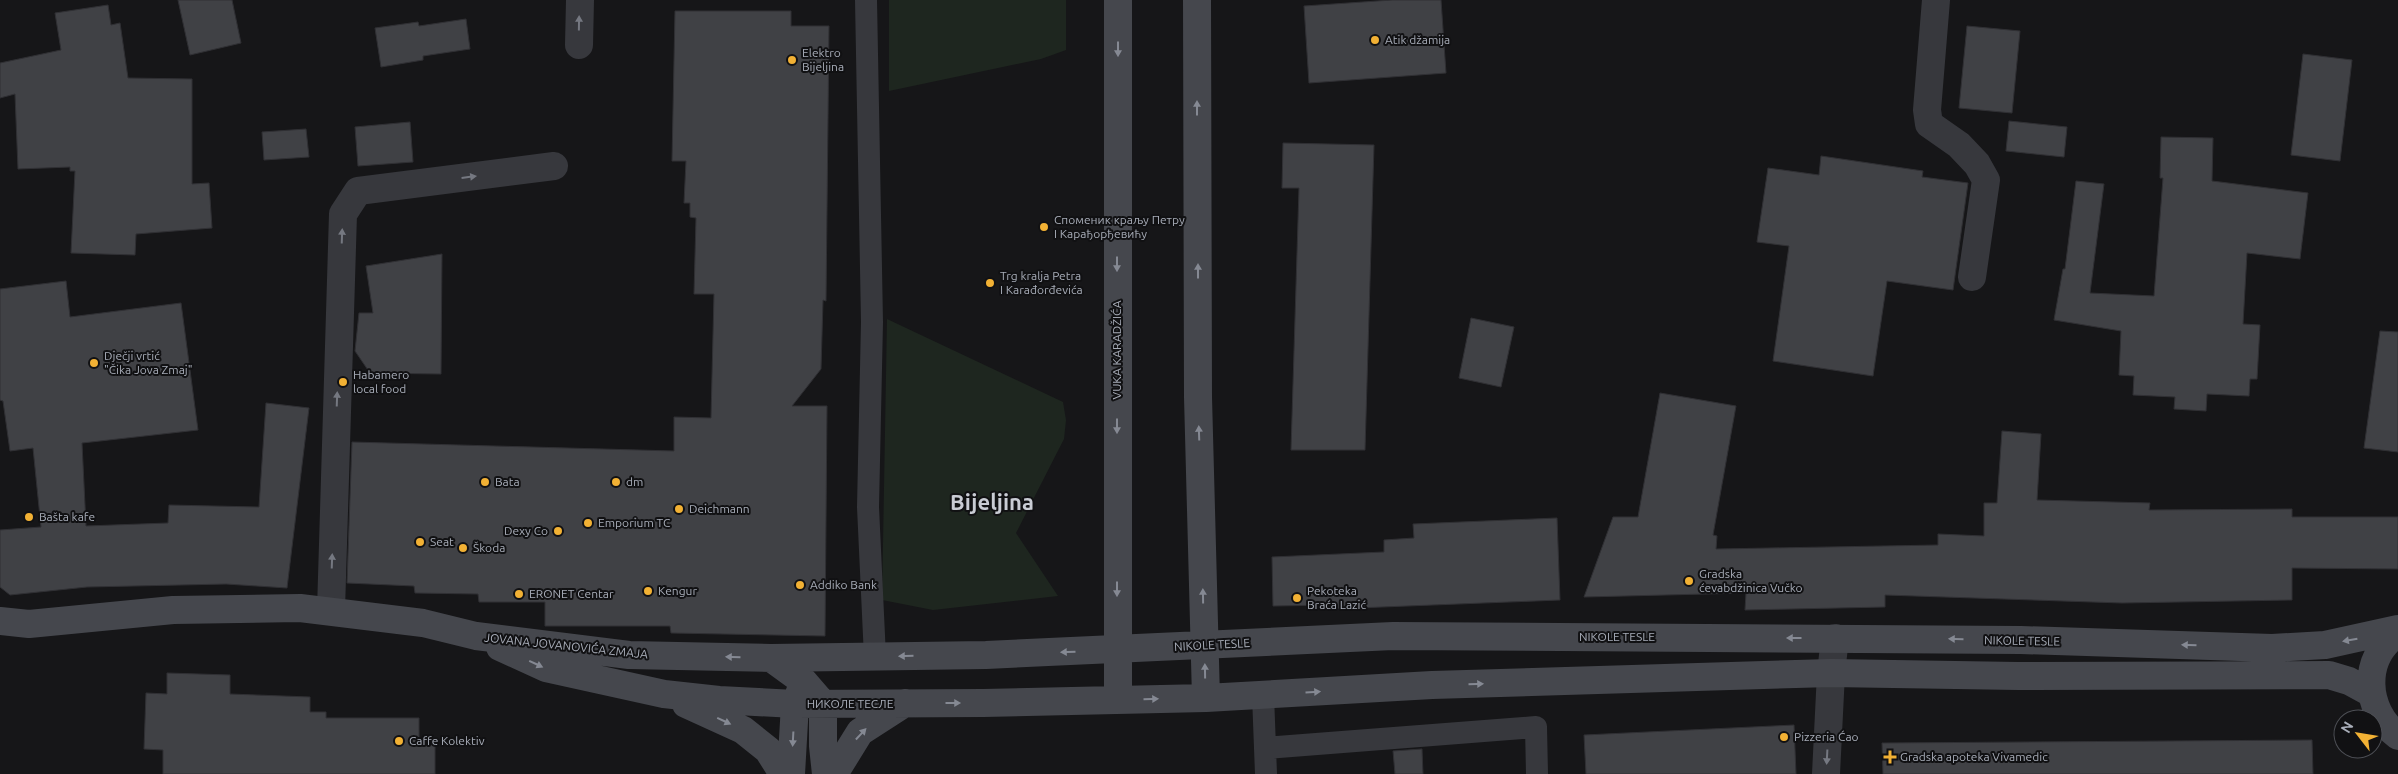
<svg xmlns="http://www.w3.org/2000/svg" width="2398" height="774" font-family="Ubuntu,sans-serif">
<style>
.green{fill:#1e261f}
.building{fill:#404145;stroke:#303034}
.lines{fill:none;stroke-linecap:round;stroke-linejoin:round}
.pedestrian{stroke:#37383d;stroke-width:22}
.minor{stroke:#37383d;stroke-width:28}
.secondary{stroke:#45474d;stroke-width:28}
.oneway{fill:#757881}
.oneway2{fill:#858993}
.poi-dot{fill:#f2b134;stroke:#111113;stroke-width:2}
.labels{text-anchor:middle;stroke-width:4;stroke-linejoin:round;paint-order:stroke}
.poi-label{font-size:12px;fill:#a8adb8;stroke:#111113;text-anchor:start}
.street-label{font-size:12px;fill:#a8adb8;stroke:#111113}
.town-label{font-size:22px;font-weight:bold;fill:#c9ccd4;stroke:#111113}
</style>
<rect width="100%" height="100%" fill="#161618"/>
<path class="green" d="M889 0H1066V50L1041 59 889 91Z
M887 319 1063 402 1066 420 1064 439 1016 533 1058 596 933 610 882 600Z"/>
<path class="building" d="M178 0H232L241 43 190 55Z
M1392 0H1441L1446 73 1309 83 1304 6Z
M108 5 111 25 120 23 128 78 192 79V184L209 183 212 228 136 234 135 255 71 253 75 171H70V167L18 169 15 94 0 98V63L61 50 55 13Z
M675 11H791V26H829L826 301 823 300 821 369 792 406H827L825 636 671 633 670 626H545V602H479L478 594 415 593 414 586 347 583 352 442 674 451V417L711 418 714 294H694L696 218 690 217V203H684L686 161H672Z
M466 19 470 49 423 56V60L381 67 375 28 418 22 419 26Z
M1967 26 2020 31 2012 113 1959 108Z
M2303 54 2352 60 2340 161 2291 155Z
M2009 121 2067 127 2064 157 2006 151Z
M410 122 413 162 358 166 355 127Z
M306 129 309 157 264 160 262 132Z
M2161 137 2213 138 2212 181 2308 193 2300 259 2247 253 2243 324 2260 325 2257 379H2250L2249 396 2207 394 2206 411 2174 409 2175 397 2133 395 2134 376 2119 375 2121 331 2054 320 2063 269H2065L2076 181 2104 184 2090 293 2154 296 2163 178H2160Z
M1283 143 1374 145 1365 450H1291L1299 188H1282Z
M1821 156 1923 171 1922 177 1968 183 1953 290 1887 281 1873 376 1773 361 1789 246 1757 242 1768 168 1819 175Z
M442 254 441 374 370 373 355 351 359 313H373L366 266Z
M66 281 70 317 181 303 198 430 82 443 86 526 168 523 169 505 259 507 266 403 309 408 287 588 226 584 87 587 10 595 0 587V530L41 527 33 448 10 451 3 401 0 400V289Z
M1471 318 1514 327 1501 387 1459 378Z
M2380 331 2398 332V452L2364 448Z
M1660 393 1736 406 1713 535 1717 536 1716 549 1938 545V534L1984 536V503H1997L2002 431 2041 434 2037 500 2150 503 2149 510 2292 509V517H2398V569L2292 568V600L2122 603 1885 595V607L1745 610 1746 593 1584 597 1613 517H1638Z
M1557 518 1560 600 1331 609 1330 605 1273 606 1272 557 1384 552V540L1414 538 1413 524Z
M167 673 230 675V694L310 697V712H326V718H419V739L435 738V774H163V750L144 749 146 693 167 694Z
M1794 725 1796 774H1586L1584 735Z
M2312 740 2313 774H1883L1882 743Z
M1422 749 1423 774H1395L1393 751Z"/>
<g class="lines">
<path class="pedestrian" d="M866 0 872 322 868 507 875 657
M1263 695 1266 774
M1265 748 1536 727 1537 774"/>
<path class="minor" d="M1936 0 1927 110 1929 124 1959 145 1977 164 1986 180 1972 277
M579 45 580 0
M331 610 343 214 358 191 554 166
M1826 774 1831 673 1835 638"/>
<path class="secondary" d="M1197 0 1198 397 1206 698
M0 621 29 624 173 610 300 608 423 623 476 636 629 655 771 658 986 655 1393 636 2021 640 2272 648 2325 645 2398 629
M2398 633C2361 658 2364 710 2398 736
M500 647 546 668 664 694 719 700 795 704 983 703 1206 698 1432 685 1831 673 2018 676 2329 675 2349 681 2371 693
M771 658 804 682 823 704V746L826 774
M1118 700V0
M686 704 743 730 768 750 783 774
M791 774 795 704 802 687
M834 774 860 732 905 703"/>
</g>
<defs><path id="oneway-solid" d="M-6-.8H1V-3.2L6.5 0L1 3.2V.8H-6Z" transform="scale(1.25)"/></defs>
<g class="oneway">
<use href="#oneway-solid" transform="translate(579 23) rotate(-89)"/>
<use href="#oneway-solid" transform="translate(469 177) rotate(-7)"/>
<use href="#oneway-solid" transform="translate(342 236) rotate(-88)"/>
<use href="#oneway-solid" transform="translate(337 399) rotate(-88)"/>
<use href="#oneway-solid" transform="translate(332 561) rotate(-88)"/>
<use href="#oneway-solid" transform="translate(1827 757) rotate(93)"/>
</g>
<g class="oneway2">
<use href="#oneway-solid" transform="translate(1118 49) rotate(90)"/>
<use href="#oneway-solid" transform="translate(1197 108) rotate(-90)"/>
<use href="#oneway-solid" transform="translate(1117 264) rotate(90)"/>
<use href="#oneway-solid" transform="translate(1198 271) rotate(-90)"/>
<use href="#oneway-solid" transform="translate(1117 426) rotate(90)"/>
<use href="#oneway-solid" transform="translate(1199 433) rotate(-92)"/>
<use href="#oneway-solid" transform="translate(1117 589) rotate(90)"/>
<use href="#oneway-solid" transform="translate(1203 596) rotate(-91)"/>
<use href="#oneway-solid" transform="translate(1794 638) rotate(-180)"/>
<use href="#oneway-solid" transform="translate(1956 639) rotate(-179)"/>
<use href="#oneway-solid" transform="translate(2350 640) rotate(170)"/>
<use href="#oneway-solid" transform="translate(2189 645) rotate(-178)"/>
<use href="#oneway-solid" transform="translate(1068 652) rotate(178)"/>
<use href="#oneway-solid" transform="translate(906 656) rotate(179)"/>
<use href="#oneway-solid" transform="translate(733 657) rotate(-179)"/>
<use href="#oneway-solid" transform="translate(536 664) rotate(25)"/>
<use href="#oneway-solid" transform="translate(1205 671) rotate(-91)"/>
<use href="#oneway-solid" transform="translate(1476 684) rotate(-2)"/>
<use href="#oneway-solid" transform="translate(1313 692) rotate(-3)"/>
<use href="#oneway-solid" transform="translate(1151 699) rotate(-2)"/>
<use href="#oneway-solid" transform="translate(953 703)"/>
<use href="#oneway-solid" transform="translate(724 721) rotate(25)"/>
<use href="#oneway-solid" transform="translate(861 734) rotate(-47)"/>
<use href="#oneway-solid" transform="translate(793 739) rotate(93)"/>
</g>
<g class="poi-dot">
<circle cx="1375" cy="40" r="5"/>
<circle cx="792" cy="60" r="5"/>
<circle cx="1044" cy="227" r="5"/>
<circle cx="990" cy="283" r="5"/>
<circle cx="94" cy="363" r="5"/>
<circle cx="343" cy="382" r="5"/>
<circle cx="485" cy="482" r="5"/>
<circle cx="616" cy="482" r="5"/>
<circle cx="679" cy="509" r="5"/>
<circle cx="29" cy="517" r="5"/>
<circle cx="588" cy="523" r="5"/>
<circle cx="558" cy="531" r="5"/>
<circle cx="420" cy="542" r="5"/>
<circle cx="463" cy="548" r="5"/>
<circle cx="1689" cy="581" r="5"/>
<circle cx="800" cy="585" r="5"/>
<circle cx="648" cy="591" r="5"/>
<circle cx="519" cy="594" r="5"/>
<circle cx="1297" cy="598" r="5"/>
<circle cx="1784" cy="737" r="5"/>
<circle cx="399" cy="741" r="5"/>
<path d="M1887.5 749.5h5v5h5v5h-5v5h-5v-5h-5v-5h5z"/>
</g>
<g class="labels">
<g class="poi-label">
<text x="1385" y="44">Atik džamija</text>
<text x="802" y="57">Elektro<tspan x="802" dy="14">Bijeljina</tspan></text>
<text x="1054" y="224">Споменик краљу Петру<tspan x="1054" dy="14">I Карађорђевићу</tspan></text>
<text x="1000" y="280">Trg kralja Petra<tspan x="1000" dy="14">I Karađorđevića</tspan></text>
<text x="104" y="360">Dječji vrtić<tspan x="104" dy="14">"Čika Jova Zmaj"</tspan></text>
<text x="353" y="379">Habamero<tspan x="353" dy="14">local food</tspan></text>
<text x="495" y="486">Bata</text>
<text x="626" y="486">dm</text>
<text x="689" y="513">Deichmann</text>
<text x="39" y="521">Bašta kafe</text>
<text x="598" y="527">Emporium TC</text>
<text x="548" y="535" text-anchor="end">Dexy Co</text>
<text x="430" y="546">Seat</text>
<text x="473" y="552">Škoda</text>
<text x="1699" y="578">Gradska<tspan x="1699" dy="14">ćevabdžinica Vučko</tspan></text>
<text x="810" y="589">Addiko Bank</text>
<text x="658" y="595">Kengur</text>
<text x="1307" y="595">Pekoteka<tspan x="1307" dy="14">Braća Lazić</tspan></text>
<text x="529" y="598">ERONET Centar</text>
<text x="1794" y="741">Pizzeria Ćao</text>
<text x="409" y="745">Caffe Kolektiv</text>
<text x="1900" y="761">Gradska apoteka Vivamedic</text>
</g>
<g class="street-label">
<text transform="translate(1117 350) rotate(-90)" y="4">VUKA KARADŽIĆA</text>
<text x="1617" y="641">NIKOLE TESLE</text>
<text transform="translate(2022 641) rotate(1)" y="4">NIKOLE TESLE</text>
<text transform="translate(1212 645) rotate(-3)" y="4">NIKOLE TESLE</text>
<text transform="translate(566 646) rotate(6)" y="4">JOVANA JOVANOVIĆA ZMAJA</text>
<text x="850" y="708">НИКОЛЕ ТЕСЛЕ</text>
</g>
<g class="town-label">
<text x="992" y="510">Bijeljina</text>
</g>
</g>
<g transform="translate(2358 734) rotate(301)"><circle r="24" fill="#111113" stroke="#4d4f55"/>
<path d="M0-4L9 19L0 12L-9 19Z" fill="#f2b134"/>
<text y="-8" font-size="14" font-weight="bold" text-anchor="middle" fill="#a8adb8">N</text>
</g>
</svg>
